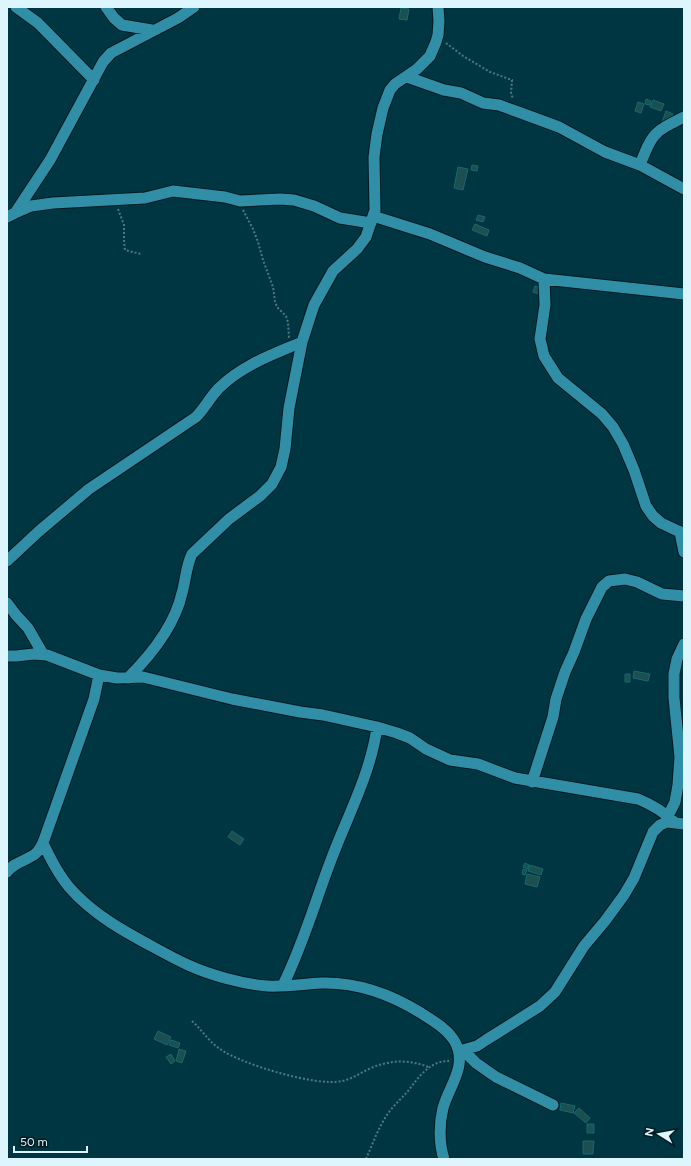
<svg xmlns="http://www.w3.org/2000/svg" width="691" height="1166" font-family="Figtree,sans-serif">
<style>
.building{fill:#1d4e50;stroke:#17696d}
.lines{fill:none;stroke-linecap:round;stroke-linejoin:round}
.street-casing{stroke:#001b22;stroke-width:13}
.path{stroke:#4f7a85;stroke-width:2;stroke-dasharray:2 2;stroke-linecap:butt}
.street{stroke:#318ea7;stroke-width:11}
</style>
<rect width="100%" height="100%" fill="#003542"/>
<path class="building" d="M401 8 409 9 407 20 399 19Z
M646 99 651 101 650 105 645 104Z
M653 100 664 104 661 111 650 107Z
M638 102 644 104 641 113 635 111Z
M666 111 673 114 670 125 662 122Z
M472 165 478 166 477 171 471 170Z
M458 167 468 169 463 190 454 188Z
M478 215 485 217 483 222 476 220Z
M475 224 489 230 487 236 472 230Z
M535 286 544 289 542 295 533 292Z
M634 671 650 674 648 681 633 678Z
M625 674H630V682H625Z
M232 831 244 839 240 845 228 837Z
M525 863 529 865 528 869 523 867Z
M530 865 543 869 541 875 528 871Z
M523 869 527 870 525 875 522 874Z
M527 874 540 877 537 887 525 884Z
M158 1031 171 1037 167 1045 154 1039Z
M171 1040 180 1043 178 1048 169 1045Z
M179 1049 186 1051 182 1063 176 1061Z
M171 1054 175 1061 171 1064 166 1057Z
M561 1103 575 1106 573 1113 560 1110Z
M579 1108 590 1118 586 1123 574 1113Z
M587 1124H594V1133H587Z
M583 1141H594L593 1154H583Z"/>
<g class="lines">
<defs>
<path id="street" d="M16 7 38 23 94 80
M106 7 114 18 122 25 152 30
M407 77 444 90 461 93 483 103 499 105 521 113 559 127 605 152 640 165 684 189
M640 165C652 133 654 132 684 117
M15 213 50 160 103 62 111 53 178 18 194 7
M373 216 430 234 485 257 520 268 544 279 684 294
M7 217 15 213 31 206 53 203 145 198 173 191 225 197 240 201 280 199 294 200 314 206 340 218 371 223
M544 279 545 305 540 339 544 356 558 378 602 414 613 427 623 444 634 470 646 506 653 516 661 523 678 531 684 533
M680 532 684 552
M7 561 38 532 89 489 196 417C205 408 210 397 219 388 242 365 274 354 302 342
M7 603 16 615 28 628 43 654
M7 656H16L34 654 47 655 99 675 117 678 143 677 232 699 300 712 323 715 377 727 397 733 410 738 426 749 450 760 478 764 515 778 638 799C653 805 663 811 674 822
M128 678C151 655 175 625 182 593 186 579 186 566 192 554L229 519 260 496 272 484 281 467 285 449 289 408 302 342 314 305 333 271 357 249 366 237 375 210 374 157 377 134 383 108 390 90 395 84 417 69 430 56 436 42 438 35 439 21 438 7
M532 782 553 717 556 699 565 672 574 652 586 619 602 587 609 581 625 579 637 582 662 594 684 596
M668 816 675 802 678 785 680 757 674 698V674L677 659 684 644
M43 843C50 858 58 874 69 887 92 914 125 932 155 948 166 954 177 960 188 965 210 975 242 984 267 986 284 987 303 984 321 983 357 982 392 995 421 1013 433 1021 448 1029 455 1042 468 1066 449 1086 443 1108 439 1124 439 1144 444 1159
M7 872C14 862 26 861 35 854 39 851 42 845 44 840L94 699 99 675
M283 985C303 945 315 902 331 860 347 817 371 773 377 727
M463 1050 476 1063 496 1077 553 1105
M459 1051 477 1046 486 1040 540 1006 555 992 584 946 605 921 624 895 634 878 653 832 660 825 667 822 684 824"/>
</defs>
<use href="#street" class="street-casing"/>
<path class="path" d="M446 43 463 56 490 72 512 80 511 93 513 99
M118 209 124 225V241L125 250 141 254
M243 210 253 229 258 242 263 260 273 287 275 301 277 307 286 316 288 322 289 338
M192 1021C202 1030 209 1042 220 1049 241 1064 316 1087 342 1081 352 1079 360 1073 369 1069 388 1060 409 1059 428 1067
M366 1159C373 1143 379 1126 389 1112 395 1104 402 1098 408 1091 419 1077 429 1061 449 1061"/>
<use href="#street" class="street"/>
</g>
<rect width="691" height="1166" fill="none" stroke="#ddf5fd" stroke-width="16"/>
<g transform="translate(659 1134) rotate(281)" stroke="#001b22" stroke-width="3" paint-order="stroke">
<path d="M0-3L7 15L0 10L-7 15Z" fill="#ddf5fd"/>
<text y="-6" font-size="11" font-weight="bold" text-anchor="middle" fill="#ddf5fd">N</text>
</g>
<path d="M14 1146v6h73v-6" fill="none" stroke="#ddf5fd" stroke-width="2"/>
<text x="20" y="1146" font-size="12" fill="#ddf5fd" stroke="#001b22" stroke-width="3" paint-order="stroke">50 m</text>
</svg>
